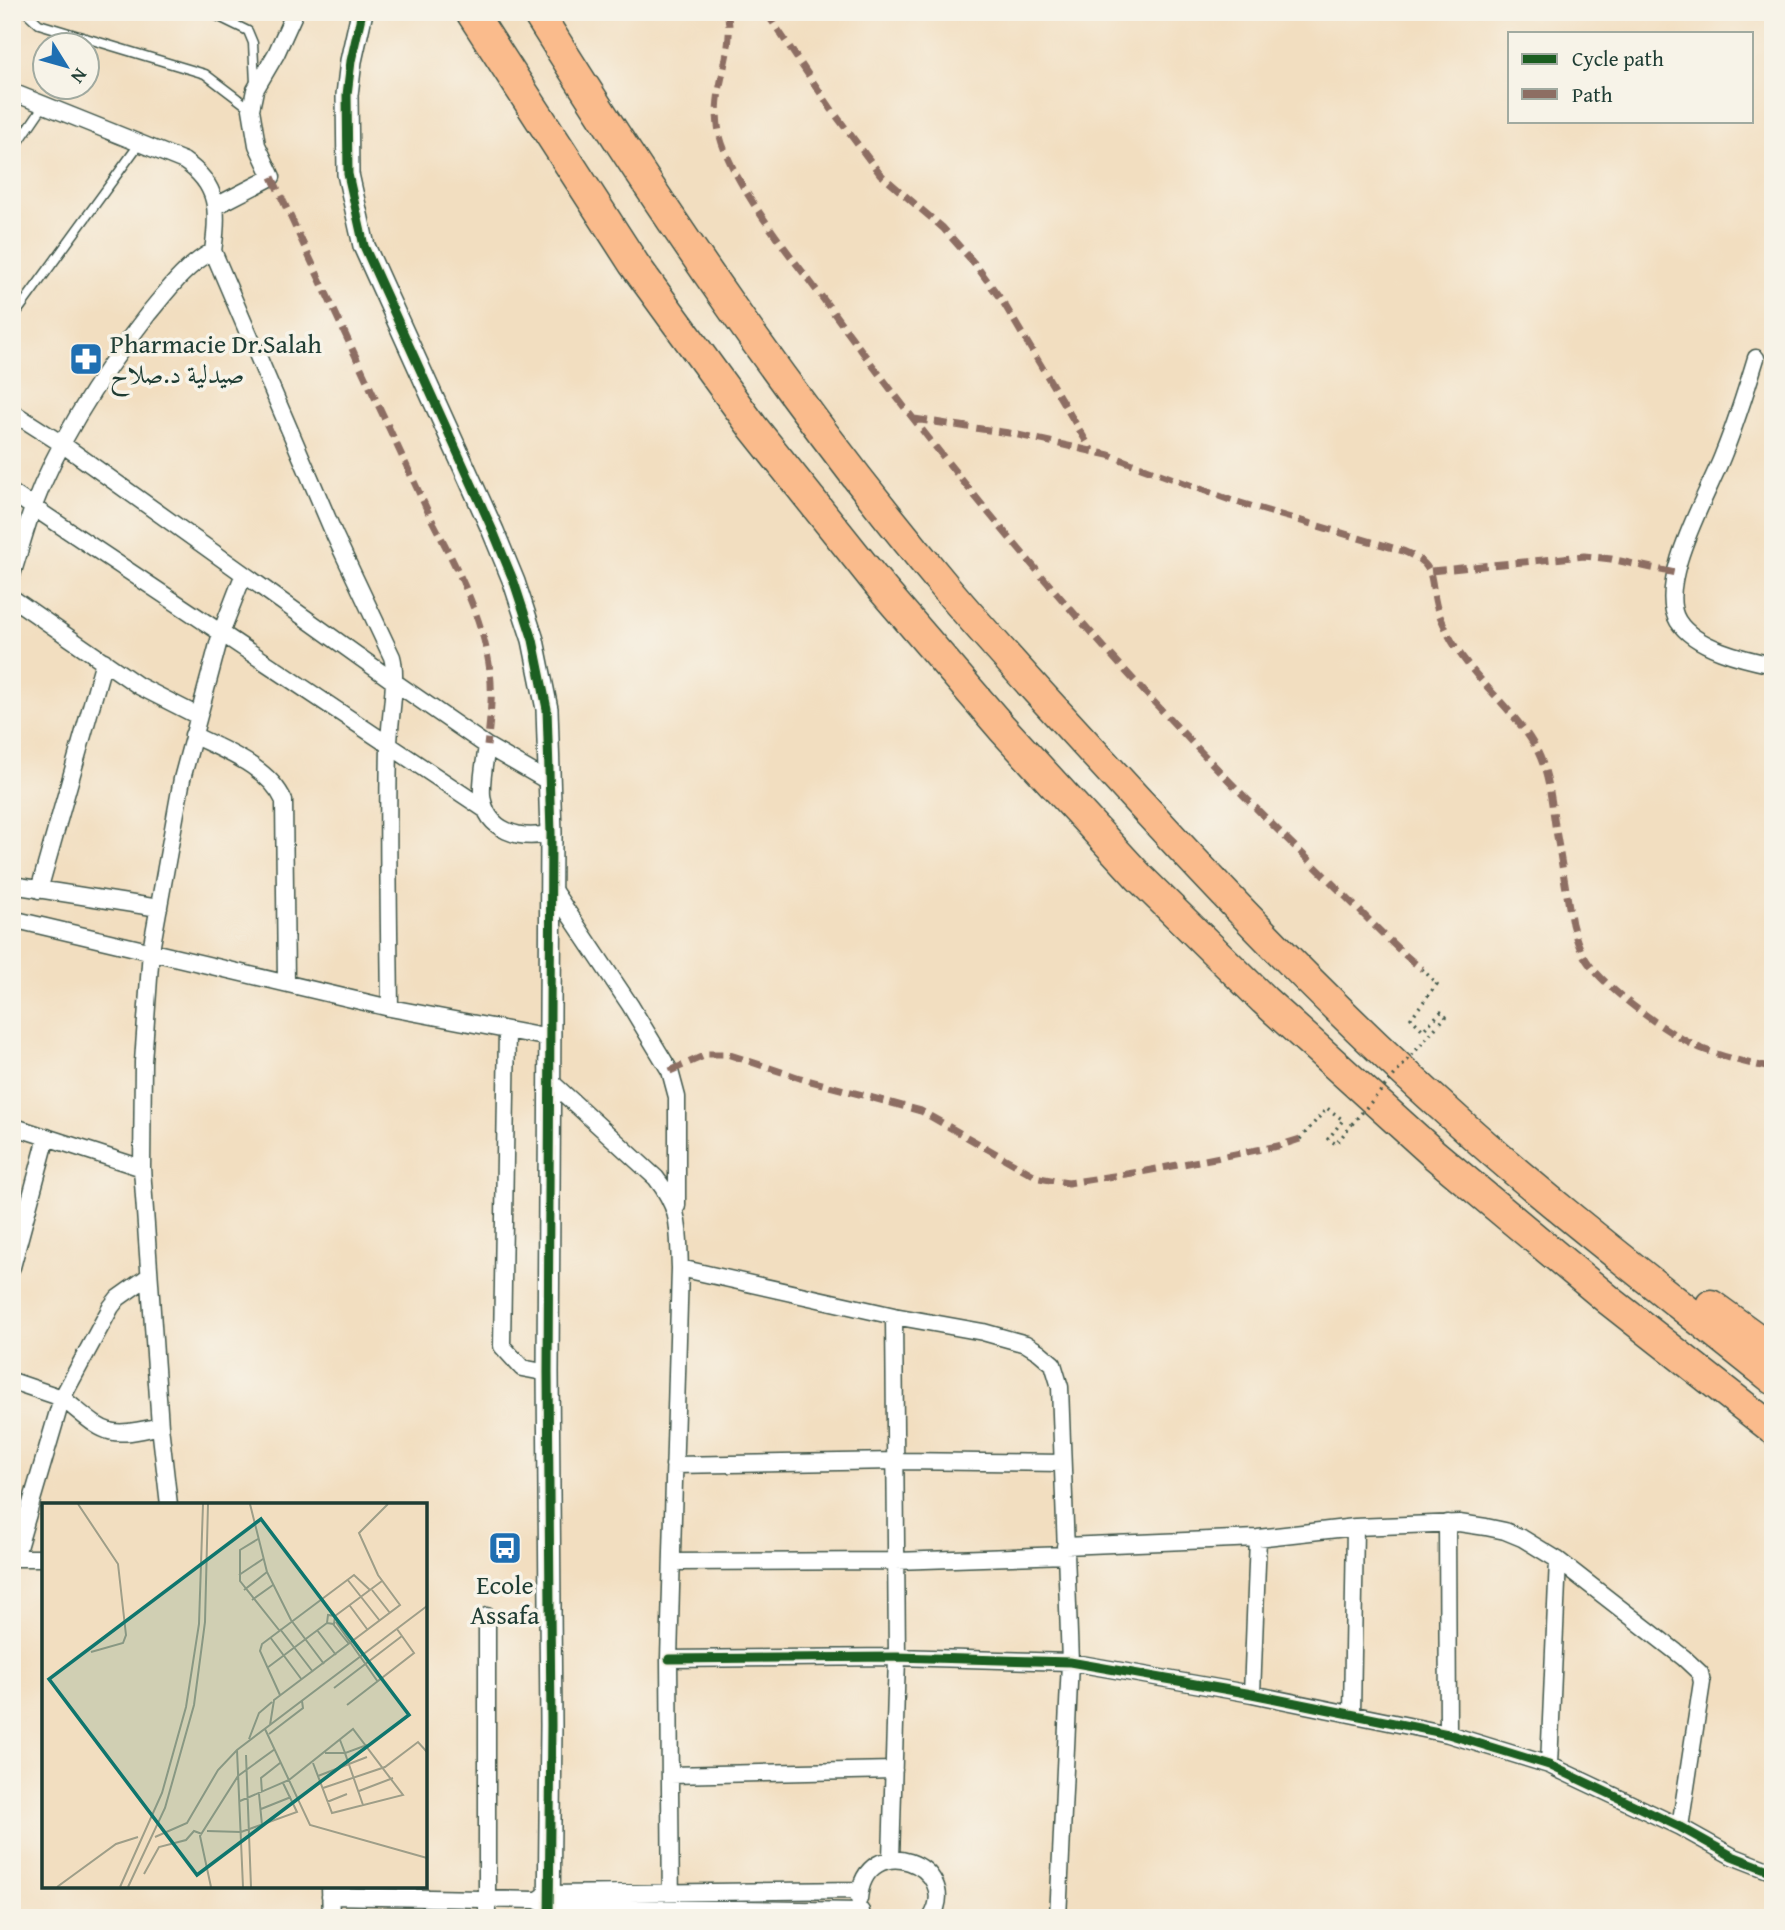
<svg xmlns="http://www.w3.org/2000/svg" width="1785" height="1930" font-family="'Gentium Book Plus',Amiri,serif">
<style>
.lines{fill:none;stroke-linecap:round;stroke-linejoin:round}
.service-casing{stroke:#3f5549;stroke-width:11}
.minor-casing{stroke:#3f5549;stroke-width:19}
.tertiary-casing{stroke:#3f5549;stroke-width:24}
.motorway-casing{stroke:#3f5549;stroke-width:33}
.path{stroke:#3f5549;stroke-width:3.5;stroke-dasharray:2 5;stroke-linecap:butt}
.service{stroke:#fff;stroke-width:8}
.minor{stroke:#fff;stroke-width:16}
.tertiary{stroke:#fff;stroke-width:21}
.motorway{stroke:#fabb8c;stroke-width:30}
.path-bridge{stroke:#3f5549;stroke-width:3.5;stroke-dasharray:2 5;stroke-linecap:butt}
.quiet{stroke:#8d6e63;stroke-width:7;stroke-dasharray:14 7;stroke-linecap:butt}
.cycleway-casing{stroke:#f7f3e8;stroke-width:13}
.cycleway{stroke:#1b5e20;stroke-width:9}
.labels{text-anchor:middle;stroke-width:7;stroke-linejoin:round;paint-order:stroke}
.poi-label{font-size:26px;fill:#1f3d34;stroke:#f7f3e8;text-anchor:start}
.inset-road{fill:none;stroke:#9e9e88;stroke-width:2}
.view{fill:#0f766e;fill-opacity:0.15;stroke:#0f766e;stroke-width:3.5}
.inset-edge{fill:none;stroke:#1f3d34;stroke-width:3.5}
</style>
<rect width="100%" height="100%" fill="#f7f3e8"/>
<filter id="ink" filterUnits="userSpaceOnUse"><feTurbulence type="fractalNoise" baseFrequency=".0143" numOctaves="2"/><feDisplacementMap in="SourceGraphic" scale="14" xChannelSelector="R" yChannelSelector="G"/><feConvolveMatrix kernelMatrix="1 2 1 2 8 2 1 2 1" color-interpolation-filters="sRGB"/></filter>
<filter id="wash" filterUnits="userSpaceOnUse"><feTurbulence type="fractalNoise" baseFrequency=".00686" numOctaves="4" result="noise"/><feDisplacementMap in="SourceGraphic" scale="28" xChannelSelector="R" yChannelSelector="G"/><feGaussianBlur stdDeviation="1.57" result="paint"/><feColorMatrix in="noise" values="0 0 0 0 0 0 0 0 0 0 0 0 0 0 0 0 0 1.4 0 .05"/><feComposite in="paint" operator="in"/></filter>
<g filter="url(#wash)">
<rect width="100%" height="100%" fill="#f2dec0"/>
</g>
<g filter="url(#ink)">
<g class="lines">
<defs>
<path id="service" d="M26 12 39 24 205 74 251 109
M209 12 248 31 253 43 255 83
M12 152 44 105
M12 319 140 143"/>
<path id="minor" d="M12 92 184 161C219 185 219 211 213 251L335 536 392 657C398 678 389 721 389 746 387 833 389 921 390 1008
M216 206 272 177 257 145 251 109 255 90 276 54 295 12
M1756 358C1746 391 1736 423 1723 455 1709 492 1655 584 1678 621 1695 648 1744 659 1773 665
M12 412 62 444 393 681 487 746 551 783
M12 493 486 810
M12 575C19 553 25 530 33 508 59 438 102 373 148 314 168 290 185 266 213 251
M12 598 139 686 198 716
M193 735C225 751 269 767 284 801L286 983
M487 746C485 761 481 779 482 795 486 832 521 841 551 833
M12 885 159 908
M551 887 630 1005 670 1071 677 1097V1206
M39 890 104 661
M12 919 390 1008 550 1038
M507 1030 502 1346 522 1368 548 1373
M550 1081 656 1178C682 1211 678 1229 680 1268L669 1659 671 1918
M12 1126 142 1168
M12 1267 47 1137
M680 1268 894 1316 983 1332 1026 1344 1039 1352 1053 1364 1060 1387 1070 1662 1058 1918
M149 1276 118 1298 111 1307 62 1398C105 1432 104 1440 160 1426
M12 1381 62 1398 15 1558
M674 1465 896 1461 1062 1463
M169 1505 160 1426 142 1168 143 1062 151 950 182 779 221 633 243 576
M1447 1523 1448 1734
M1065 1546 1258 1538 1355 1527 1459 1523 1486 1527 1505 1531 1522 1538 1558 1560 1684 1658 1700 1673 1702 1682 1680 1827
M12 1558H44
M672 1562 896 1561 1066 1555
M669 1659 897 1657 1070 1662 1252 1694 1448 1734 1549 1765 1680 1827 1732 1856 1773 1872
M1252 1694 1258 1538
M1352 1714 1355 1527
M1549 1765 1558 1560
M670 1775 894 1770
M891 1859 897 1657 894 1316
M330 1886 331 1918
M330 1896 536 1900 549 1906 861 1911
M541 1898 549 1894 860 1890
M859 1899C865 1827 964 1866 931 1918
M487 1918V1616"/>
<path id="tertiary" d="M362 12 351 61 347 95 348 174 364 246 493 531 514 582 533 640 547 709 551 833 548 1373 551 1725 549 1918"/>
<path id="motorway" d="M471 12 634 264 752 426 883 590 1002 728 1140 878 1264 1000 1435 1155 1610 1301 1773 1429
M537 12C662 212 795 408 947 589 1009 662 1075 732 1140 803 1239 911 1340 1016 1449 1113 1552 1207 1664 1291 1773 1379
M1711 1305 1773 1350"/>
</defs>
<use href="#service" class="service-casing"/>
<use href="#minor" class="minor-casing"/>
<use href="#tertiary" class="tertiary-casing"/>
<use href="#motorway" class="motorway-casing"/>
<path class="path" d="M1422 969 1437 984 1411 1018 1423 1030 1441 1012 1446 1017 1438 1025
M1300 1139 1327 1108 1343 1120 1328 1139 1336 1144 1352 1124"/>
<use href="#service" class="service"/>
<use href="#minor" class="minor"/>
<use href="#tertiary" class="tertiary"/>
<use href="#motorway" class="motorway"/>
<path class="path-bridge" d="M1352 1124 1438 1025"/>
<path class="quiet" d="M727 12C738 58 702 97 725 151 750 210 803 270 841 323 974 504 1121 675 1281 833 1309 860 1336 887 1364 915 1382 933 1401 953 1422 969
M766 12 832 110 880 174 943 228 975 264 1003 302 1092 451
M272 177 430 516C455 565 483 615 490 671 493 695 490 721 487 746
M914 419 1009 433 1109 455 1230 500 1403 551C1436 565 1429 573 1436 604 1438 614 1444 624 1448 634 1469 675 1509 704 1533 743 1548 767 1551 797 1555 825 1561 858 1566 891 1572 924 1576 938 1580 952 1589 964 1610 992 1668 1034 1700 1048 1724 1057 1748 1064 1773 1068
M1431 571 1584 556 1611 559 1675 573
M670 1071 708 1054H727L800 1078 921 1111 1039 1178 1068 1183 1146 1171 1278 1146 1300 1139"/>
<defs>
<path id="cycleway" d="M362 12 351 61 347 95 348 174 364 246 493 531 514 582 533 640 547 709 551 833 548 1373 551 1725 549 1918
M669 1659 897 1657 1070 1662 1252 1694 1448 1734 1549 1765 1680 1827 1732 1856 1773 1872"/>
</defs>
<use href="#cycleway" class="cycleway-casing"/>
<use href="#cycleway" class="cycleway"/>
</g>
</g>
<defs>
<symbol id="pharmacy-square" viewBox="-11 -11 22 22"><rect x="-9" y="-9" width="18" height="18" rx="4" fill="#1f6fb2" stroke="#f7f3e8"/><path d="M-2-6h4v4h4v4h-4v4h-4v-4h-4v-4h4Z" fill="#fff"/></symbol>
<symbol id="bus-square" viewBox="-11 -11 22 22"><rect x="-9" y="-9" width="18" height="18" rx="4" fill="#1f6fb2" stroke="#f7f3e8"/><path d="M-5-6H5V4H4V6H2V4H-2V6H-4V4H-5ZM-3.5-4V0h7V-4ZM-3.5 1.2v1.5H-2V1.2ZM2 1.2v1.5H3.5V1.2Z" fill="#fff"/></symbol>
</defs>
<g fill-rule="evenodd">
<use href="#pharmacy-square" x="67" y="340" width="38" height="38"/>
<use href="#bus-square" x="486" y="1529" width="38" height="38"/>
</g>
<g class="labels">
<g class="poi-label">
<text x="110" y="353">Pharmacie Dr.Salah<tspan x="110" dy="30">صيدلية د.صلاح</tspan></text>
<text x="505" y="1594" text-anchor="middle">Ecole<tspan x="505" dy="30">Assafa</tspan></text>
</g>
</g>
<g transform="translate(42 1503)">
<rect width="385" height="385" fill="#f2dec0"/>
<path class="inset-road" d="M36 1 76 61 84 132 81 140 49 149M208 1 225 69 249 117 282 161M216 36 198 47V78L237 127M197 72 221 56M305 76 338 118M202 87 225 69M330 87 348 110M210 97 231 82M308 103 325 126M294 119 336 179M285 120 286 112 293 113 340 78M291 121 307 141M238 126 271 169M275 127 294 152M228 134 260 177M225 165 285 120 292 121 293 113M292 185 360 133M238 192 218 148 220 141 312 72 328 87M305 202 372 150 355 126M228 222 232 197 358 102 336 72 317 30 346 1M223 226 268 322 385 355M227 231 261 205 260 198M207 236 217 210 230 199M195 247 201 384M283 250H303L298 237M204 252 209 384M276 273 325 254M281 285 343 264 376 239 385 249M317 288 351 275M220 290 219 275 238 260M217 291 220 322M198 298 247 277 311 226 361 292 290 310 271 260M285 299 305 291M321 302 303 250 325 242M219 306 249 294M165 328 199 329 255 309 241 280M113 334 145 320 176 267 195 247 385 103M102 371 117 344 144 337 152 328 160 331M15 384 74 341 96 334M78 384 120 290 144 204 157 121 161 1M86 384 123 305 152 202 163 119 166 1M169 384 158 333 196 273 233 246"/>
<path class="view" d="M219 16 367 212 155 372 7 176Z"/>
<rect width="385" height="385" class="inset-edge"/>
</g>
<rect width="1785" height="1930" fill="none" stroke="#f7f3e8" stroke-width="42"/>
<rect x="1508" y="32" width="245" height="91" fill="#f7f3e8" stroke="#a1aaa0" stroke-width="2"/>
<rect x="1522" y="54" width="35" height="10" fill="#1b5e20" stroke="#a1aaa0" stroke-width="2"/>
<text x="1572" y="66" font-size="21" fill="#1f3d34">Cycle path</text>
<rect x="1522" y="89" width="35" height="10" fill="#8d6e63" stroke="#a1aaa0" stroke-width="2"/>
<text x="1572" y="102" font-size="21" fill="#1f3d34">Path</text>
<g transform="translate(66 66) rotate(127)"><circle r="33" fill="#f7f3e8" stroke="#a1aaa0" stroke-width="2"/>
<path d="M0-5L12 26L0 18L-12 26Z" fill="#1f6fb2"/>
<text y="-10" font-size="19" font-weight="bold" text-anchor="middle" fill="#1f3d34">N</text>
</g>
</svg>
